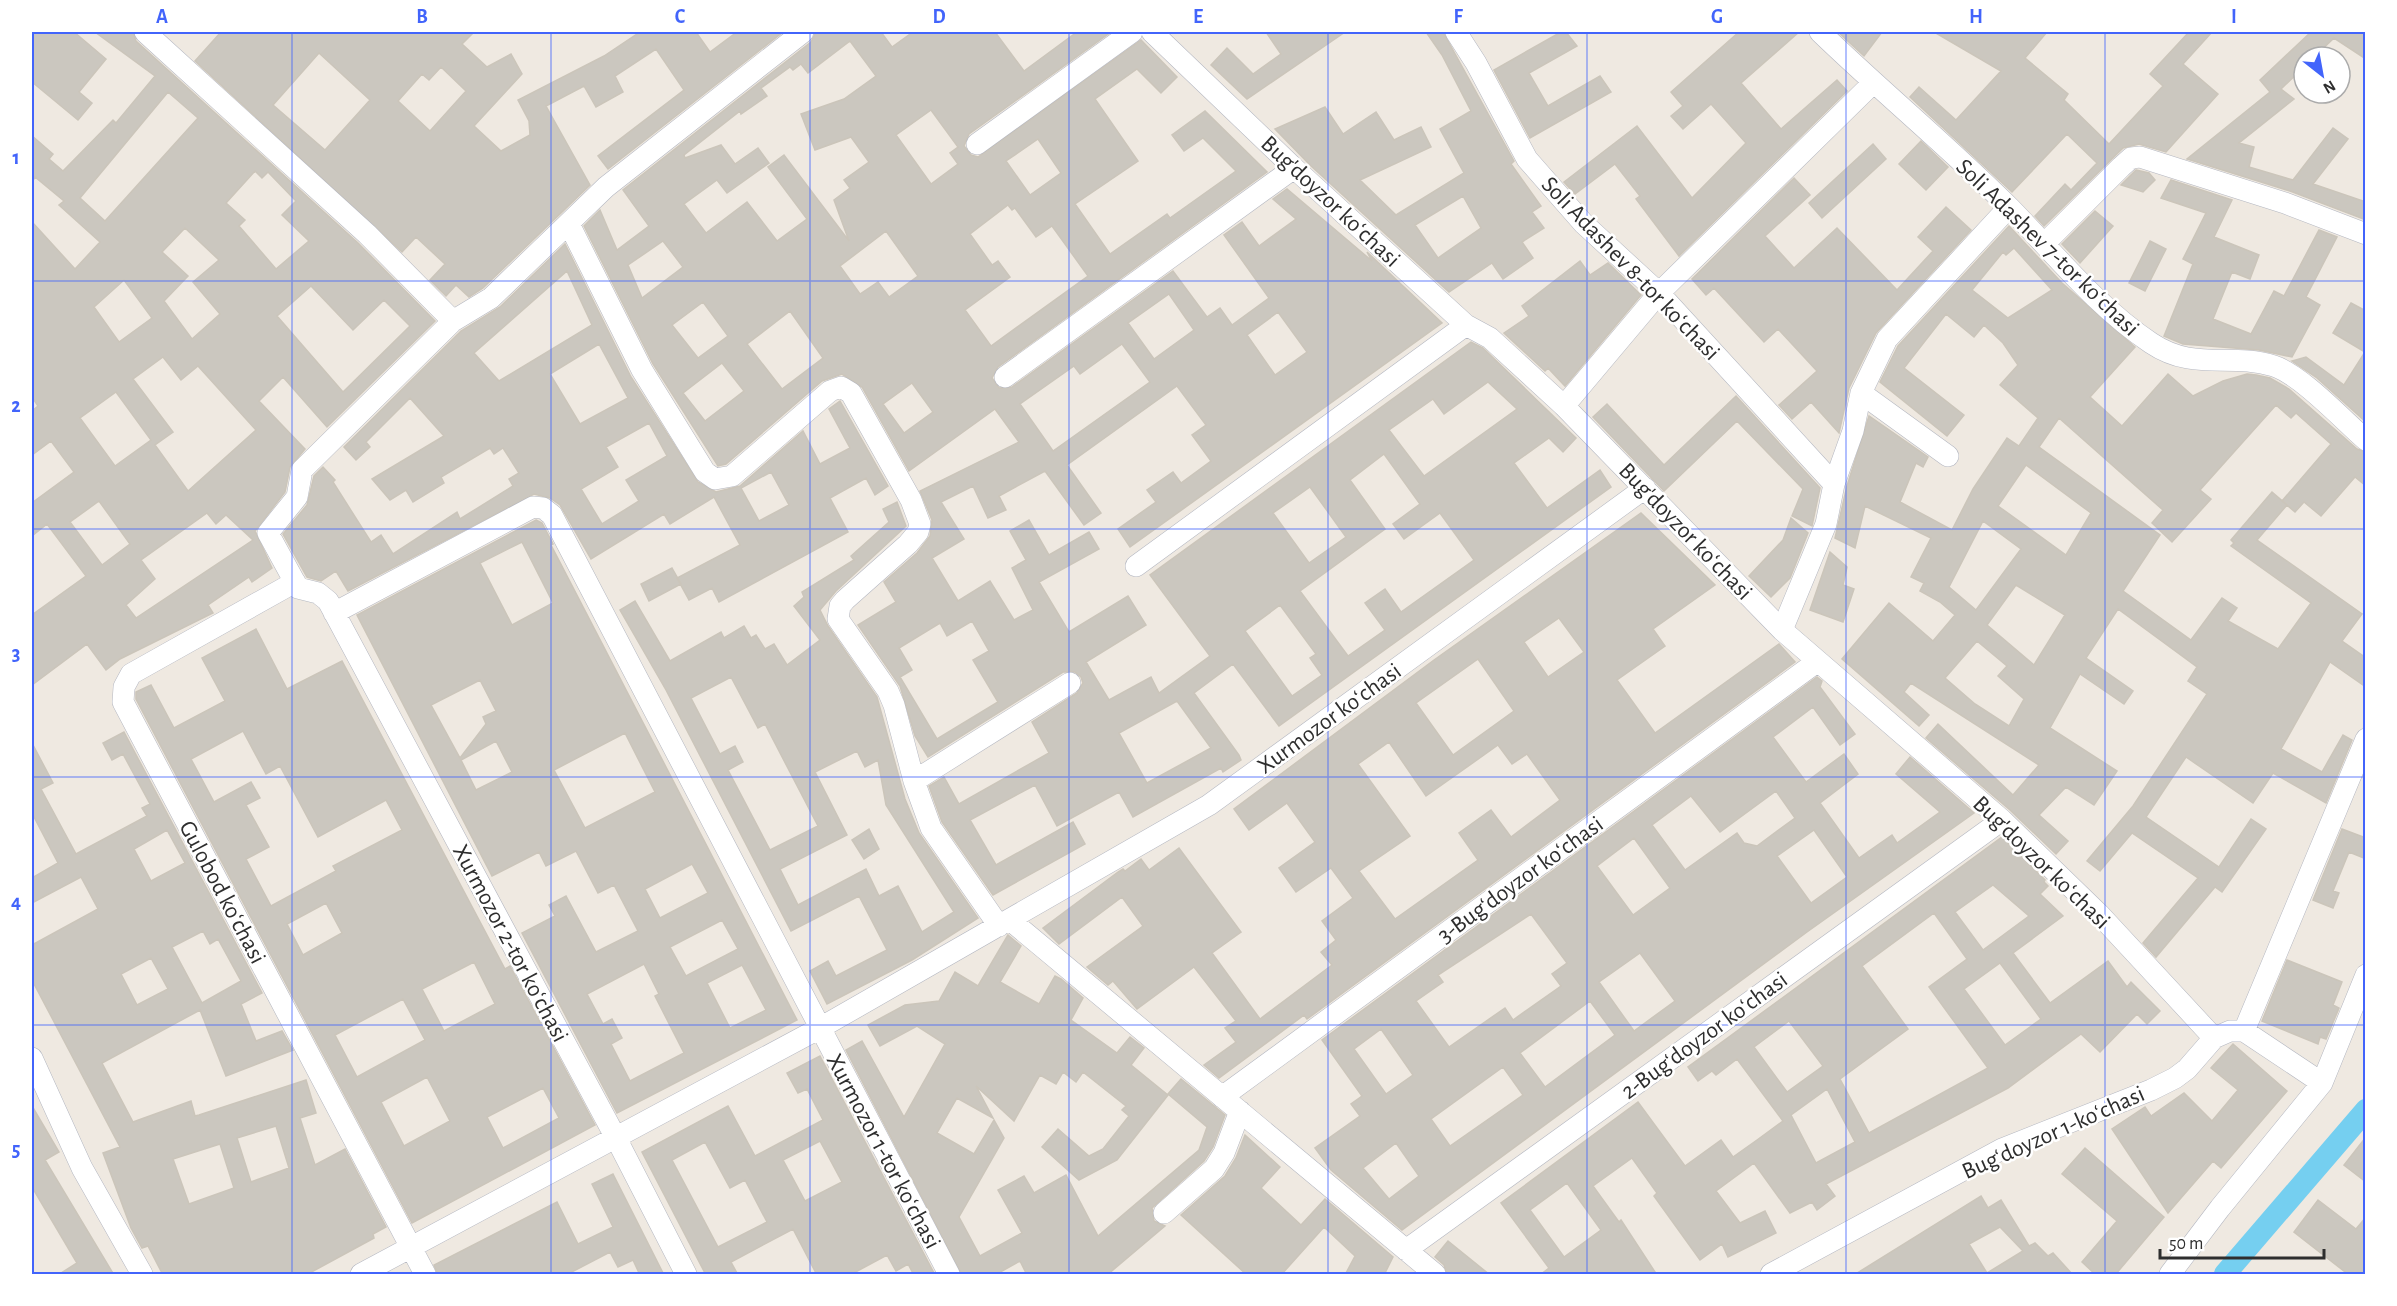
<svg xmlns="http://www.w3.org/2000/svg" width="2397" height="1306" font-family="'Alegreya Sans',sans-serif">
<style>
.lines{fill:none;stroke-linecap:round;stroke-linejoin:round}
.canal{stroke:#75cff0;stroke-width:22}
.building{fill:#cbc7bf;stroke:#cbc5ba;stroke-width:1.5;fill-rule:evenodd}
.minor-casing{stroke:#b4b7c1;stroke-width:22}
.minor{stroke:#fff;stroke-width:21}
.grid{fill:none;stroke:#4264fb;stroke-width:1.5;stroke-opacity:0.55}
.labels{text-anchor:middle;stroke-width:5;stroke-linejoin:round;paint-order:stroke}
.street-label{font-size:24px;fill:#2e2e2e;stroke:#fff}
.neatline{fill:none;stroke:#4264fb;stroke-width:2}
.grid-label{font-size:20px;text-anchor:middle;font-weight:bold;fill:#4264fb}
</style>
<rect width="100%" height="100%" fill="#efe9e1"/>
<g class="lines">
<path class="canal" d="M2225 1274 2366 1110"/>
</g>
<path class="building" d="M32 32H74L106 59 79 92 92 103 78 120 32 82Z
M95 32H133L136 41 358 243 435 321 327 427 283 377 259 401 305 449 290 467 285 492 255 531 272 568 252 582 249 577 208 605 213 613 120 659 106 670 87 644 32 685V615L86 576 47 524 32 536V503L74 472 51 441 32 455V411L38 406 32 397V222L75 269 100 242 59 205 64 201 35 177 32 182V136L53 154 49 159 63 171 113 120 116 123 155 76ZM168 92 198 118 105 221 80 198ZM255 171 262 178 268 172 296 201 282 215 309 241 276 269 239 226 245 220 226 203ZM185 228 219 260 193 282 220 314 192 339 164 301 188 276 162 252ZM124 280 152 318 119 342 94 307ZM311 286 353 330 384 300 410 326 343 392 277 316ZM163 357 181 380 198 366 256 430 188 491 155 445 173 432 133 379ZM116 392 151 440 115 466 80 418ZM99 501 130 544 102 565 70 522ZM207 513 216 524 226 515 253 540 136 618 126 605 155 579 141 560Z
M221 32H474L462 44 487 67 511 54 522 74 474 126 501 151 530 135 529 121 518 100 604 56 640 32H696L710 52 737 32H783L608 169 598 156 684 90 656 49 615 76 623 92 596 107 584 86 546 106 590 185 483 288 469 297 456 285 446 296 430 280 445 264 416 237 402 252 195 61ZM319 53 370 100 325 150 273 105ZM441 67 466 91 430 131 398 101 422 74 429 80Z
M816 32H881L892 47 913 32H995L1024 71 1077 32H1111L969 134 964 146 971 155 978 157 1141 40 1177 77 1161 93 1137 69 1095 99 1138 161 1075 204 1110 254 1167 214 1170 218 1236 171 1203 138 1184 151 1172 135 1205 111 1267 172 998 367 992 378 999 388 1012 387 1173 271 1207 317 1220 308 1232 325 1269 298 1224 235 1242 222 1259 246 1296 219 1273 199 1287 189 1372 261 1367 252 1442 323 1130 547 1118 529 1156 502 1147 490 1173 472 1181 483 1211 461 1192 435 1206 425 1177 386 1067 465 1101 513 1084 525 1045 471 999 496 1006 510 988 518 973 486 941 502 964 539 932 558 958 601 990 581 1014 620 1033 610 1012 568 1026 560 1010 531 1029 520 1049 555 1089 532 1099 549 1039 582 1069 632 1128 596 1146 625 1086 662 1109 700 1151 677 1159 693 1210 656 1150 575 1471 342 1483 348 1576 438 1563 452 1549 438 1514 463 1547 508 1600 470 1611 487 1279 726 1233 664 1194 693 1239 755 1241 760 1223 772 1221 768 1133 817 1119 792 1057 826 1035 785 970 820 996 865 1073 822 1085 844 993 895 942 822 929 786 944 777 959 804 1049 753 1032 722 1077 693 1083 683 1081 677 1075 672H1063L928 757 915 736 900 686 858 625 896 602 884 582 917 553 930 536 932 520 920 491 1019 442 995 409 909 471 862 387 842 374 822 381 726 464 718 466 653 364 584 226 600 210 617 250 649 226 623 190 811 42ZM850 41 876 76 844 99 801 114 815 150 851 137 869 162 844 180 850 188 834 200 849 241 784 155 768 167 807 219 777 241 747 202 706 233 684 204 717 180 727 193 769 163 758 148 735 164 721 145 685 158 684 155 740 111 741 114 767 96 761 88 790 67 793 70 801 64 808 73ZM931 110 958 147 950 153 958 164 931 184 896 135ZM1038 139 1061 173 1030 195 1006 161ZM1008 205 1012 210 1015 208 1036 237 1052 226 1088 276 991 346 965 310 1010 277 998 261 992 265 970 234ZM886 231 918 276 889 297 878 282 860 294 840 266ZM663 241 683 267 642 298 628 265ZM1169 294 1194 330 1154 359 1128 323ZM703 302 728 336 698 358 672 325ZM790 311 823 358 782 389 747 344ZM1278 312 1307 352 1275 375 1247 335ZM1122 344 1150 382 1053 451 1020 404 1074 366 1080 374ZM722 363 744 391 705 421 683 393ZM1488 382 1517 409 1424 476 1389 430 1433 399 1444 414ZM912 383 933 412 904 433 883 404ZM1384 454 1420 504 1393 524 1404 539 1440 513 1474 560 1401 612 1385 589 1365 603 1385 630 1348 656 1300 591 1385 529 1350 480ZM1310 487 1346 537 1309 563 1273 513ZM1280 605 1316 654 1310 658 1322 675 1292 696 1245 631ZM972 621 989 651 973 660 998 702 937 739 900 677 912 670 899 648 940 623 947 636ZM1177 701 1211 748 1147 783 1119 733Z
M1266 32H1345L1247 99 1211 65 1227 48 1253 74 1281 54Z
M1426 32H1443L1514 161 1511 164 1541 206 1532 212 1544 228 1522 242 1533 258 1503 279 1492 263 1449 292 1310 165 1275 129 1325 107 1343 134 1376 112 1394 140 1421 127 1431 147 1360 180 1396 215 1464 173 1440 129 1471 111 1442 55ZM1463 196 1481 228 1438 258 1415 225Z
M1561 32H1566L1577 46 1529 73 1548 106 1600 76 1611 92 1530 138 1494 70Z
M1739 32H1799L1741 83 1781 129 1837 80 1847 91 1679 256 1636 199 1640 196 1615 164 1575 194 1564 182 1637 126 1692 198 1746 143 1711 104 1683 129 1671 116 1683 106 1671 92Z
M1838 32H1882L1864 56Z
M1934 32H2047L2025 58 2068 94 2064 100 2109 144 2163 86 2150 74 2189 32H2212L2183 64 2218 94 2166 152 2139 144 2123 148 2044 226 2035 216 2065 184 2071 190 2097 163 2067 134 2012 192 1910 97 1919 87 1956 120 2001 71Z
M2311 32H2366V59L2334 38 2314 57H2304V67L2281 89 2294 99 2239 143 2254 147 2249 167 2293 180 2333 128 2348 139 2313 184 2366 202V220L2290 191 2187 159 2270 92 2260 80Z
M1921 141 1948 167 1926 190 1899 164Z
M1873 144 1886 159 1822 218 1809 203Z
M2136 170 2149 173 2155 180 2143 192 2121 185Z
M1794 178 1810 195 1765 236 1794 268 1837 228 1897 290 1933 251 1918 237 1946 207 1971 230 1876 333 1849 388 1839 433 1811 402 1792 419 1779 405 1817 371 1778 329 1764 342 1714 288 1706 295 1692 279Z
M2171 180 2232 200 2214 237 2259 255 2250 279 2232 272 2213 319 2251 334 2274 291 2284 296 2319 230 2337 237 2306 297 2320 305 2292 357 2259 350 2183 344 2164 336 2193 264 2183 259 2206 213 2161 198Z
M2095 211 2113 226 2080 263 2062 244Z
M2009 226 2062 283 2135 347 2090 397 2122 426 2168 374 2193 396 2223 381 2247 374 2256 375 2270 378 2289 389 2357 449 2366 452V486L2355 477 2321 516 2304 502 2295 512 2282 501 2331 444 2296 413 2291 418 2276 405 2200 490 2211 499 2172 542 2152 523 2163 510 2059 418 2039 447 2160 535 2123 591 2191 640 2222 598 2237 608 2228 621 2278 649 2311 603 2231 546 2234 543 2231 540 2272 492 2287 505 2257 540 2362 614 2342 641 2366 658V687L2330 662 2281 749 2322 772 2343 735 2352 740 2326 803 2273 773 2253 803 2186 757 2146 817 2219 867 2251 819 2266 829 2222 892 2215 887 2156 957 2143 943 2198 878 2132 833 2100 871 2087 861 2133 806 2207 694 2188 681 2197 667 2118 609 2086 658 2133 691 2124 704 2080 674 2050 728 2117 771 2094 805 2066 787 2039 815 2068 841 2056 854 2010 810 1926 738 1938 724 2013 795 2039 765 1911 683 1904 692 1929 715 1919 726 1842 659 1889 603 1933 641 1955 615 1940 602 1920 591 1924 583 1911 577 1931 538 1865 506 1855 548 1835 538 1847 486 1869 416 1928 457 1923 467 1916 463 1900 502 1952 530 1973 489 2007 438 2019 446 2038 418 2000 385 2018 365 2003 343 1984 325 1974 337 1946 314 1904 368 1964 415 1947 436 1880 382 1898 346ZM2014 248 2052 290 2008 318 1972 290 2003 252 2006 255ZM2026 465 2091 513 2066 555 1998 506ZM1983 521 2021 549 1976 610 1949 587ZM2016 585 2065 615 2034 665 1987 625ZM1977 641 2007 666 1998 676 2024 699 2009 726 1975 704 1945 678Z
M2150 241 2166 249 2145 291 2129 283Z
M565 244 631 377 698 482 716 492 740 486 803 431 820 464 850 448 829 409 840 401 888 486 875 495 866 478 830 498 848 532 719 602 712 588 689 600 677 578 740 545 714 497 670 524 664 514 591 559 560 505 550 498 534 494 348 591 336 571 321 581 307 577 283 534 307 505 314 476 323 467 335 480 333 482 371 542 381 535 393 554 457 512 460 519 513 486 509 479 519 473 503 448 494 454 490 448 441 477 444 483 413 502 406 490 390 500 372 479 444 436 410 398 366 442 370 447 356 460 344 447 461 331 500 307ZM567 271 592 325 499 381 474 353ZM599 344 628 398 580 424 550 374ZM649 423 667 456 626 480 639 501 602 524 581 489 618 467 606 447ZM771 472 789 505 759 521 741 488Z
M1580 261 1590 275 1608 263 1641 295 1565 386 1548 368 1545 371 1504 333 1529 316 1522 306Z
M2351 303 2366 311V422L2317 378 2292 361 2306 357 2344 385 2365 352 2333 333Z
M1736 396 1820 488 1812 526 1792 516 1803 489 1737 421 1664 491 1593 417 1607 404 1664 465Z
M897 502 906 526 836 591 820 610 828 626 877 697 905 799 919 833 978 918 912 960 827 1004 810 971 828 961 836 976 887 950 859 896 791 931 666 690 620 610 635 601 670 661 721 632 724 638 744 626 751 638 756 635 765 649 774 644 787 665 820 640 794 606 804 597 802 592 854 560 851 556 889 522 883 509ZM731 677 758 728 765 724 818 826 770 850 728 770 743 762 735 746 720 754 691 698ZM857 751 865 767 878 760 886 805 954 912 922 932 898 886 879 896 866 869 798 905 780 869 847 835 815 772Z
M1641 513 1715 585 1653 629 1665 646 1617 680 1655 733 1779 644 1795 662 1307 1019 1304 1015 1219 1078 1204 1065 1236 1042 1225 1028 1236 1021 1194 967 1137 1009 1113 981 1108 985 1087 967 1143 926 1122 897 1059 944 1043 928 1118 872 1123 869 1125 871 1141 859 1149 870 1179 848 1241 932 1212 953 1260 1019 1332 965 1321 952 1336 940 1322 921 1353 898 1331 868 1296 892 1279 868 1315 842 1287 803 1249 830 1234 809 1434 660ZM1559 618 1584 652 1548 677 1524 642ZM1478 659 1514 711 1453 755 1416 703ZM1389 742 1426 796 1498 745 1512 764 1527 754 1560 800 1511 837 1491 810 1459 833 1478 860 1395 919 1359 871 1410 836 1358 764Z
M1791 518 1808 533 1790 578 1771 597 1749 576 1783 540Z
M536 520 542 523 553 544 551 545 797 1020 617 1113 522 933 555 916 549 905 566 896 596 952 638 931 614 885 598 893 576 851 546 866 539 852 492 876 357 615ZM522 542 553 603 512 625 480 563ZM480 680 496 711 483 717 486 724 460 758 431 705ZM625 733 655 792 585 828 554 770ZM496 741 512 772 476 790 461 760ZM692 864 708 893 660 918 645 889ZM722 920 738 949 686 976 670 947ZM644 964 659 994 655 996 684 1053 630 1081 611 1044 622 1038 612 1019 603 1024 587 994ZM742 965 766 1010 730 1028 707 983Z
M1830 552 1847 567 1843 585 1854 589 1843 622 1810 610Z
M672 568 681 584 649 601 641 584Z
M256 629 287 689 342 661 505 969 510 966 595 1125 412 1223 136 699V692L151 685 174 728 225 701 202 658ZM243 731 266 774 280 766 318 837 386 800 402 830 333 866 336 871 271 906 246 859 269 847 246 805 260 798 251 782 214 802 191 759ZM326 903 342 933 303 955 287 924ZM474 962 495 1004 444 1031 422 989ZM403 999 425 1040 357 1077 335 1035ZM427 1077 450 1121 404 1146 381 1102ZM543 1088 559 1118 503 1148 487 1117Z
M1817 677 1822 681 1820 687 1855 734 1840 745 1813 707 1773 737 1806 782 1844 754 1858 774 1820 803 1859 858 1892 835 1897 843 1940 812 1896 774 1910 757 1974 813 1807 932 1402 1230 1331 1170 1315 1148 1360 1116 1351 1104 1362 1096 1322 1040ZM1776 791 1795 818 1757 846 1744 843 1737 833 1685 870 1652 825 1691 796 1720 832ZM1814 830 1847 877 1811 903 1777 856ZM1634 838 1670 888 1633 915 1597 866ZM1531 914 1567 963 1552 974 1561 986 1513 1020 1505 1008 1449 1047 1416 1001 1443 982 1438 975ZM1640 953 1675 1001 1634 1031 1599 982ZM1590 1001 1615 1035 1545 1087 1520 1053ZM1381 1029 1413 1075 1386 1094 1354 1049ZM1503 1067 1523 1095 1450 1146 1431 1119ZM1396 1143 1419 1176 1389 1199 1363 1168Z
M124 732 262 993 241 1004 256 1041 282 1031 293 1050 226 1076 200 1010 102 1063 133 1122 191 1101 195 1116 199 1115 306 1080 316 1113 300 1118 315 1165 345 1149 386 1227 373 1234 374 1238 306 1275H163L148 1246 142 1248 131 1228 103 1153 120 1147 32 980V945L98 909 81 877 32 903V878L58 863 32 813V743L53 783 41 789 76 854 147 816 142 808 150 804 123 754 112 760 103 743ZM167 830 185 863 151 881 134 849ZM203 931 210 944 218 939 241 981 202 1003 172 947ZM151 958 168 989 137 1005 121 974ZM276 1126 289 1168 251 1182 237 1138ZM220 1144 234 1188 189 1204 173 1159Z
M869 829 879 849 864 859 852 840Z
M2342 829 2366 838V859L2349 852 2333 891 2339 893 2333 908 2313 900Z
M2002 837 2045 880 2044 882 2048 886 2040 894 2063 916 2013 953 2050 1003 2108 961 2127 987 2131 982 2160 1011 2147 1024 2137 1014 2100 1052 2081 1034 2008 1088 1826 1184 1835 1196 1817 1210 1812 1202 1790 1213 1754 1163 1716 1191 1740 1223 1765 1211 1776 1233 1728 1257 1722 1244 1700 1260 1654 1196 1657 1193 1632 1158 1593 1186 1619 1222 1621 1220 1657 1275H1540L1549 1268 1501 1203 1638 1102 1685 1166 1721 1140 1733 1157 1757 1140 1783 1121 1737 1059 1716 1075 1712 1071 1698 1081 1688 1067ZM1993 885 2029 916 1983 950 1955 912ZM1934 913 1967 959 1929 987 1988 1068 1869 1133 1840 1079 1908 1029 1862 966ZM2000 963 2041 1019 2005 1045 1964 989ZM1789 1021 1823 1066 1787 1092 1754 1047ZM1827 1089 1855 1142 1816 1163 1791 1115ZM1567 1183 1601 1230 1564 1257 1530 1210Z
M1008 935 1021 946 1000 982 1039 1004 1055 976 1061 979 1083 998 1071 1020 1117 1053 1130 1037 1144 1048 1131 1065 1168 1095 1117 1160 1079 1180 1042 1147 1058 1129 1089 1156 1103 1149 1129 1116 1122 1110 1126 1106 1083 1072 1076 1082 1063 1072 1056 1084 1040 1075 1014 1121 976 1086 993 1118 957 1098 937 1133 974 1154 994 1120 1004 1138 959 1217 980 1256 1022 1233 998 1190 1024 1176 1034 1193 1066 1175 1098 1236 1199 1150 1207 1127 1168 1094 1181 1079 1225 1115 1213 1147 1204 1161 1152 1208 1154 1221 1165 1226 1107 1275H1027L1020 1261 995 1275H962L846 1050 862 1041 904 1117 945 1044 917 1026 880 1046 868 1025 905 1005 939 1001 955 972 978 986Z
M2287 960 2342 982 2333 1005 2339 1008 2326 1039 2320 1037 2318 1044 2262 1021Z
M2233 1044 2287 1091 2221 1168 2213 1161 2168 1213 2112 1129 2145 1107 2151 1116 2184 1093 2212 1121 2238 1090 2211 1068Z
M820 1056 935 1275H914L908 1264 896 1271 887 1255 850 1275H817L793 1229 731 1262 738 1275H706L642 1152 728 1106 755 1156 823 1120 807 1089 798 1093 787 1073ZM820 1141 842 1182 805 1201 783 1160ZM705 1142 730 1188 745 1180 767 1222 718 1247 672 1160Z
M32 1106 59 1152 45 1160 114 1275H58L77 1263 32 1187Z
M1245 1135 1280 1167 1261 1188 1301 1225 1325 1199 1393 1257 1384 1275H1345L1355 1256 1324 1227 1281 1275H1247L1181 1215 1225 1176 1236 1158Z
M2366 1137V1182L2344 1165Z
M2085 1148 2164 1217 2115 1275H2096L2082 1262 2117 1221 2062 1174Z
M613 1174 664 1275H640L633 1260 618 1267 610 1252 566 1275H438L434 1265 557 1202 578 1244 613 1227 592 1184Z
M1981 1196 1988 1208 2001 1200 2029 1246 2035 1243 2048 1256 2053 1253 2073 1275H1854ZM2000 1227 2023 1251 1987 1273 1969 1244Z
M2318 1200 2356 1229 2366 1217V1275H2349L2294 1232Z
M1448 1241 1490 1275H1447L1444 1265 1435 1257Z"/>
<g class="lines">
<defs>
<path id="minor" d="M145 32 367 234 453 321 491 298 606 187 803 32
M1152 32 1294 168 1466 325 1490 338 1564 406 1782 630 2002 820 2099 914 2214 1038
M1456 32 1476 63 1527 159 1584 224 1659 293 1834 484
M1820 32C1882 92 1949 147 2010 208 2055 254 2097 307 2151 343 2194 372 2230 352 2274 366 2301 375 2343 420 2366 440
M977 144 1132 32
M569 224 642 370 705 472 715 479 732 476 830 391 841 387 851 393 911 500 920 524 918 532 908 544 845 600 840 606 838 619 888 691 894 705 914 781 931 828 999 926
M2044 244 2121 167 2131 158 2140 157 2285 203 2366 234
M453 321 302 470 297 497 268 533 298 588 318 593 328 601 616 1138 686 1274
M1005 377 1294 168
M1861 393 1948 456
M1564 406 1659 293 1873 83
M1136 566 1466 325
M295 582 131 674 124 687 123 702 425 1274
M334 613 533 507 543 508 552 515 949 1274
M1782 630 1826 524 1834 484 1853 431 1861 393 1887 339 2009 207
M914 781 1070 683
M1010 920 1435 1274
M2244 1031 2366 739
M32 1058 82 1168 142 1274
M1222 1097 1818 661
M1164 1213 1214 1169 1224 1153 1240 1111
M1406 1250 2002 820
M361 1274 820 1028 1209 805 1645 488
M1771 1274 2002 1149 2151 1090 2175 1078 2187 1069 2214 1038 2230 1031H2244L2322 1083
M2170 1274 2220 1208 2322 1083 2366 975"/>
</defs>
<use href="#minor" class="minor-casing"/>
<use href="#minor" class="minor"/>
</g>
<path class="grid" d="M292 32V1274M551 32V1274M810 32V1274M1069 32V1274M1328 32V1274M1587 32V1274M1846 32V1274M2105 32V1274M32 281H2366M32 529H2366M32 777H2366M32 1025H2366"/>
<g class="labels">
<g class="street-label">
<text transform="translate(1331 201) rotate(43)" y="8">Bug'doyzor koʻchasi</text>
<text transform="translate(2048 247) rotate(44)" y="8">Soli Adashev 7-tor koʻchasi</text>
<text transform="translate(1631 268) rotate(46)" y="8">Soli Adashev 8-tor koʻchasi</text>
<text transform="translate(1686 531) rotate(46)" y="8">Bug'doyzor koʻchasi</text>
<text transform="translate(1329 718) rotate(-36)" y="8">Xurmozor koʻchasi</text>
<text transform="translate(2042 862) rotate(44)" y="8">Bug'doyzor koʻchasi</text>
<text transform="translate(1520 879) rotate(-36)" y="8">3-Bugʻdoyzor koʻchasi</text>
<text transform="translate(223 892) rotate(62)" y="8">Gulobod koʻchasi</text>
<text transform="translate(511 943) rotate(62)" y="8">Xurmozor 2-tor koʻchasi</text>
<text transform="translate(1704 1035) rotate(-36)" y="8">2-Bugʻdoyzor koʻchasi</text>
<text transform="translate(2053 1132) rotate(-24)" y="8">Bugʻdoyzor 1-koʻchasi</text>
<text transform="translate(884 1151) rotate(62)" y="8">Xurmozor 1-tor koʻchasi</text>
</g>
</g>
<rect width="2397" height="1306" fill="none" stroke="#ffffff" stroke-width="66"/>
<g transform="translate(2322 75) rotate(149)"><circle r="28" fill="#ffffff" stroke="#ababab" stroke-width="1.5"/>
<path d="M0-4.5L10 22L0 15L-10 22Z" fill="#4264fb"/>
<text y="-9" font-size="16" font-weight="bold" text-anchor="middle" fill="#2e2e2e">N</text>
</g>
<path d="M2160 1249v9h164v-9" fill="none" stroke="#2e2e2e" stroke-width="3"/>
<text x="2169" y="1249" font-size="18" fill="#2e2e2e" stroke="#ffffff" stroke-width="4.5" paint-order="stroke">50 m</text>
<rect x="33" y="33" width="2331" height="1240" class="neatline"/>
<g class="grid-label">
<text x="162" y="23">A</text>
<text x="422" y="23">B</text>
<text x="680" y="23">C</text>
<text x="939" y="23">D</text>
<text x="1198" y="23">E</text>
<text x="1458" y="23">F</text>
<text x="1717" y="23">G</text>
<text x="1976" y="23">H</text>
<text x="2234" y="23">I</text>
<text x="16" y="164">1</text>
<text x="16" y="412">2</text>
<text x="16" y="660">3</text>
<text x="16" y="908">4</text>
<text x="16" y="1156">5</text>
</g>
</svg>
